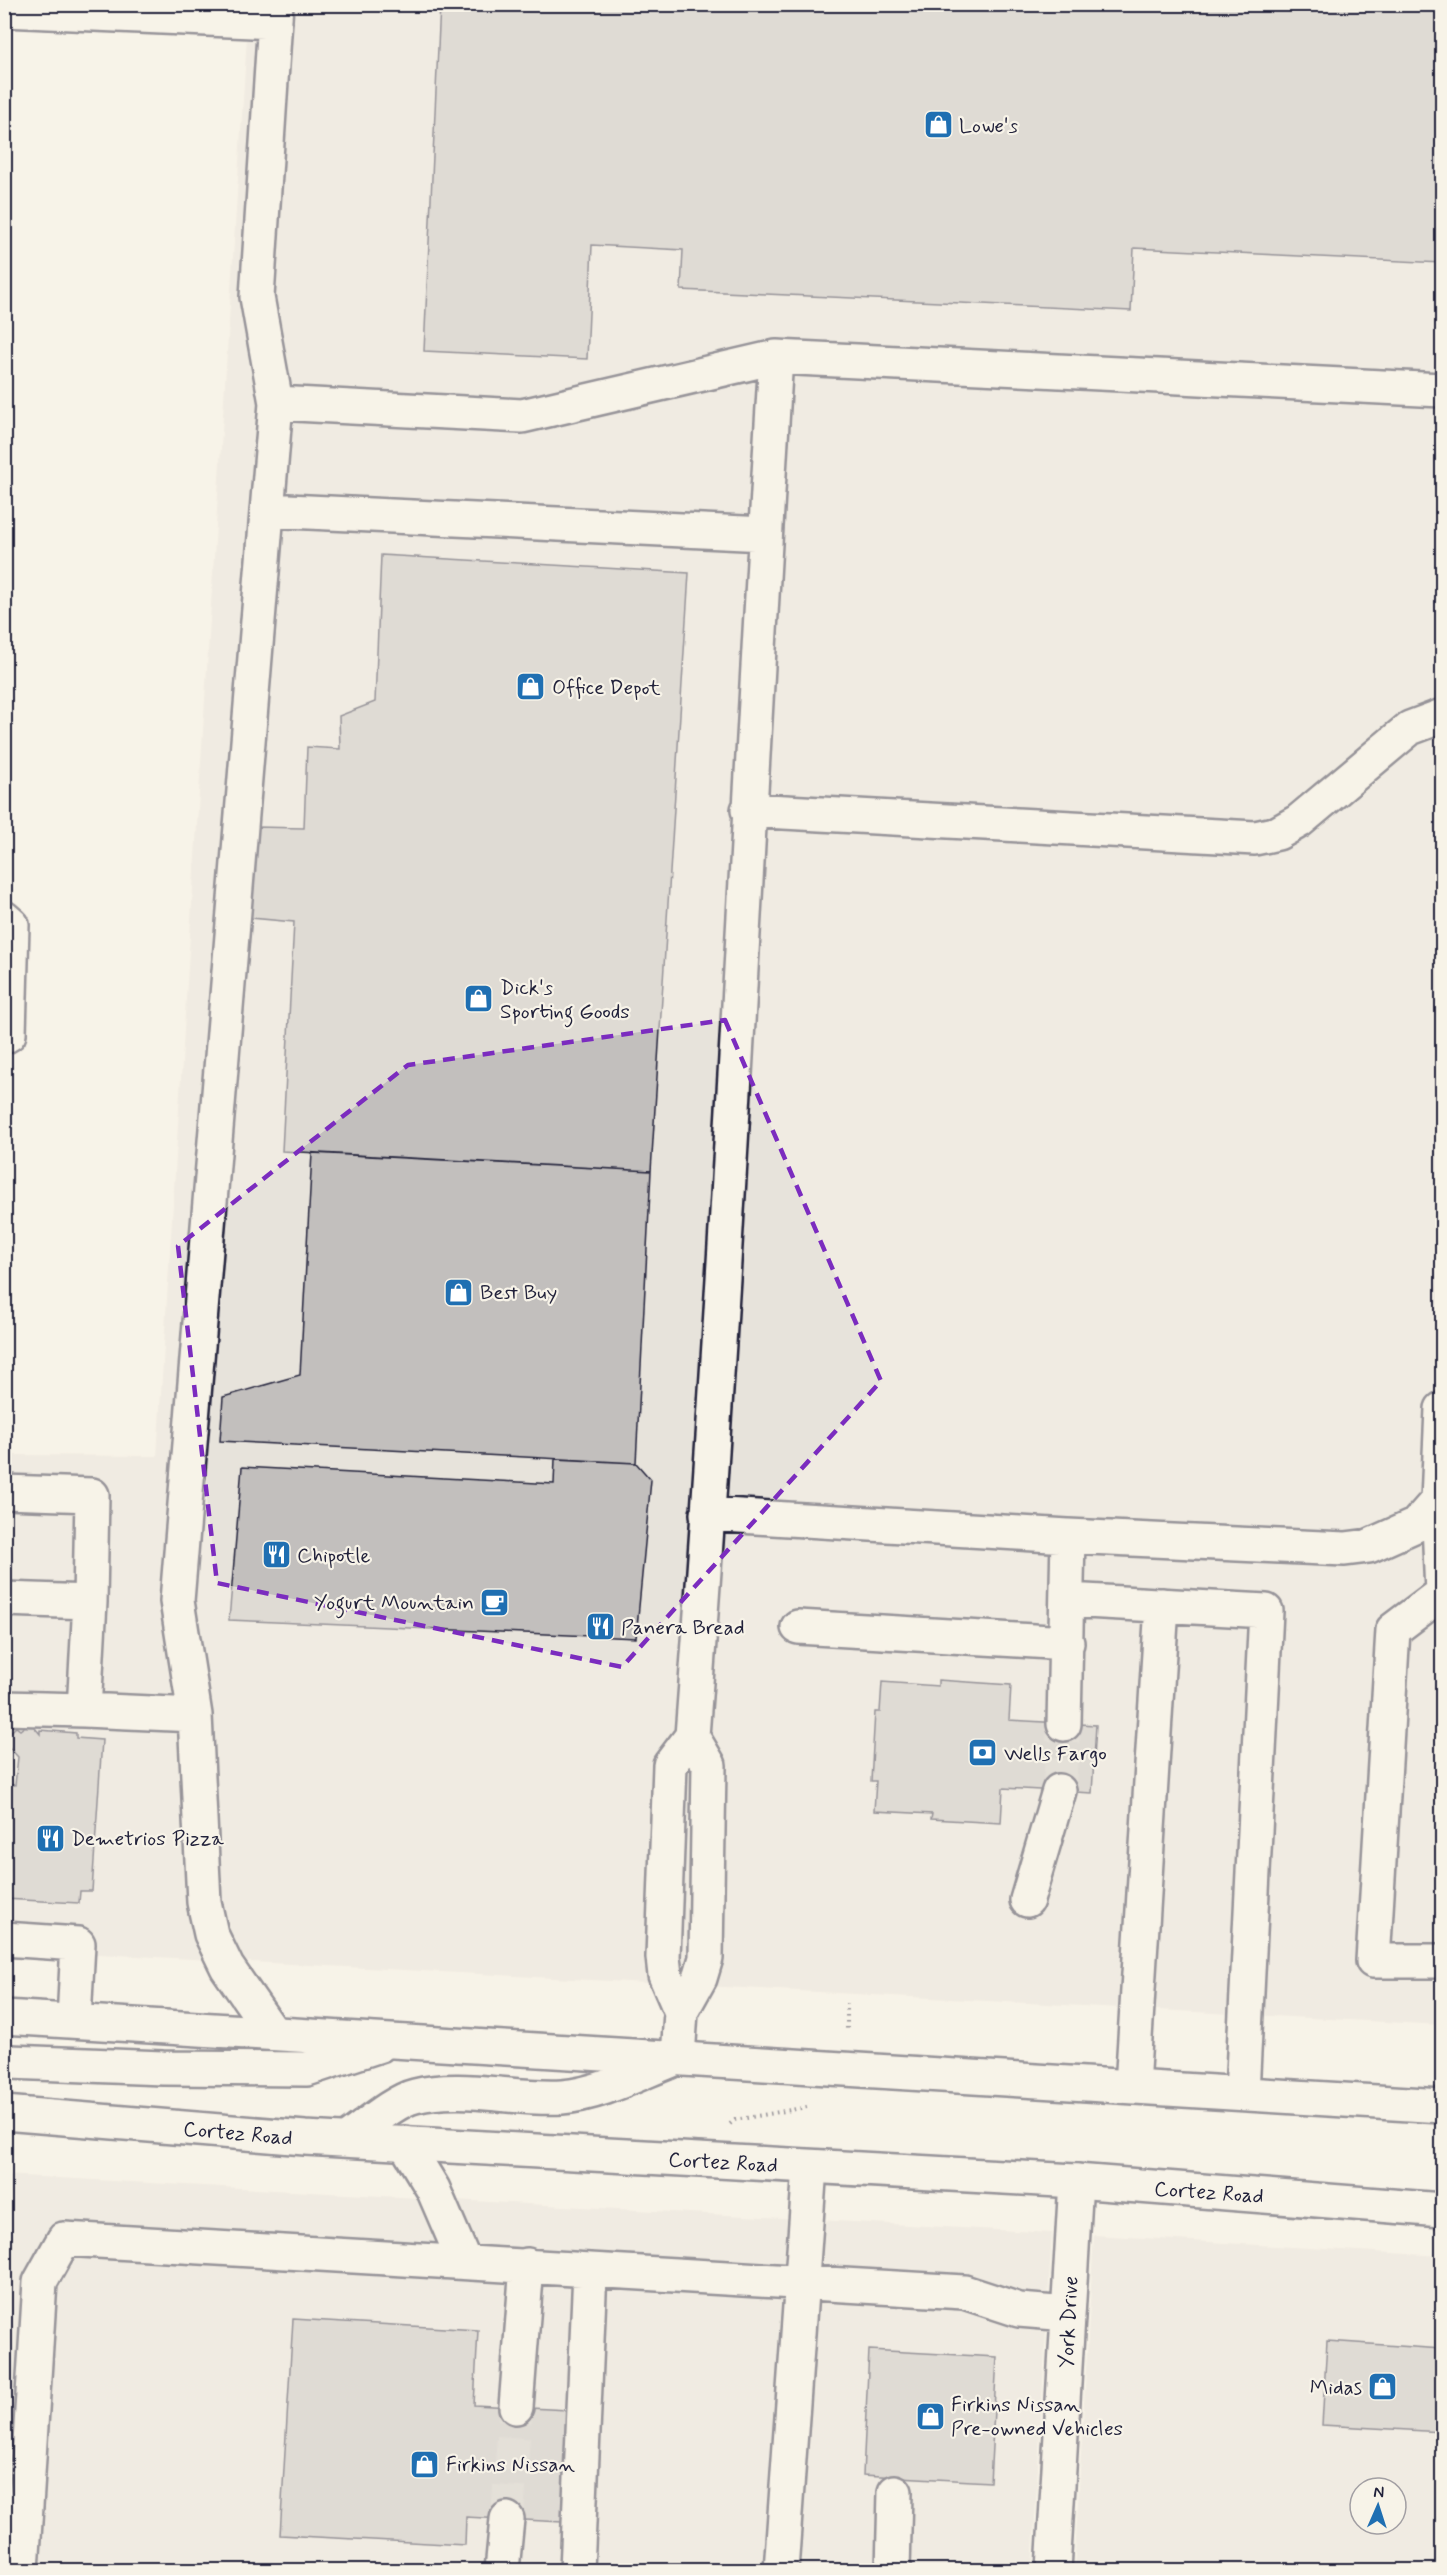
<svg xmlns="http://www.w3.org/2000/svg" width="1447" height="2575" font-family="Mynerve,sans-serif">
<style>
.built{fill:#e7e3db;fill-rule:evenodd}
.building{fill:#c2bfbd;stroke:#22223b;stroke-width:1.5}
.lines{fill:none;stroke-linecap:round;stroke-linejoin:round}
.minor-tunnel{stroke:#ccc9c5;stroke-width:33;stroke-dasharray:33 16;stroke-linecap:butt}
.minor-casing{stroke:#22223b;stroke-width:38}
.major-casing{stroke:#22223b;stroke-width:38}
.path{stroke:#22223b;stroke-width:4;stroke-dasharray:1.5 4.5;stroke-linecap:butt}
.minor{stroke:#f7f3e8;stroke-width:33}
.major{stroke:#f7f3e8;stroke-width:33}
.marked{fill:none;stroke:#7b2cbf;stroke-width:4.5;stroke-dasharray:12 8;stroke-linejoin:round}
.labels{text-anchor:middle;stroke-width:4.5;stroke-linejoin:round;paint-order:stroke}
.poi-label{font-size:21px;fill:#22223b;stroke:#f7f3e8;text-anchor:start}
.street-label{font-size:21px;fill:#22223b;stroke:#f7f3e8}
</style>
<rect width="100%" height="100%" fill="#f7f3e8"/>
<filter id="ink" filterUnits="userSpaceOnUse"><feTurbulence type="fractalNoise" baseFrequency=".0167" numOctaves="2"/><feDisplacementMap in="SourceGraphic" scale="12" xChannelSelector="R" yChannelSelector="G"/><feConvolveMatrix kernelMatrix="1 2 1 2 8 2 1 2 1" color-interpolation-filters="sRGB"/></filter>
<g filter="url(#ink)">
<path class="built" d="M249 5H1442V2025L5 1949 4 1455 157 1456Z
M4 2175 1052 2233 1032 2570H5Z
M1094 2235 1442 2256V2570H1074ZM1360 2488H1396V2524H1360Z"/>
<path class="building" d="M440 4H1442V263L1134 248 1131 311 681 290 683 250 592 245 587 359 424 351Z
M381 555 689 573 651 1171 282 1151 294 922 251 918 255 827 304 828 307 747 340 749 339 716 375 702Z
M312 1153 651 1171 636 1463 220 1441 223 1397 300 1375Z
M555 1459 636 1463 651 1480 636 1638 229 1620 242 1467 554 1484Z
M938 1680 1011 1685 1009 1720 1096 1725 1092 1793 1003 1788 1001 1823 931 1819 932 1814 874 1811 876 1781H871L875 1712H880L882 1682 938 1686Z
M30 1722 40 1734V1730L76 1733V1738L102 1740 92 1891H80L79 1903 4 1899V1784L15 1785 18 1757 4 1742V1738L16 1727 20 1730Z
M293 2319 478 2330 474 2405 568 2410 562 2522 466 2517 465 2545 280 2535Z
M1327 2341 1442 2349V2432L1322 2425Z
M869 2350 997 2357 990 2482 863 2475Z"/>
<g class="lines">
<path class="minor-tunnel" d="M1059 1791 1064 1724
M507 2519 516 2407"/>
<defs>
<path id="minor" d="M276 4 257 297 276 403 522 416 776 357
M4 10 275 22
M267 510 765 534
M748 810 1255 838 1278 833 1299 821 1410 728 1442 716
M4 918 12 925 9 1034 4 1037
M4 1492 92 1495 90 1602
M1438 1500 1442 1593 1393 1630 1373 1961H1442
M707 1514 1068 1536 1345 1549 1369 1546 1416 1525 1438 1500 1442 1409
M4 1599 90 1602 84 1710 4 1708
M1067 1600 1266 1611 1242 2093
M798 1627 1067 1643
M84 1710 195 1715
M1064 1724 1068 1536
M692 1736C727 1277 748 817 776 357L1442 390
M1027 1900 1059 1791
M4 1939 78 1944 74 2020
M272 2032 227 1967 211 1934 204 1902 195 1715 177 1601 276 403
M678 2057 681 2012 700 1978 706 1958 709 1765 692 1736 670 1765 663 1957 665 1975 681 2012
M1132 2086 1162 1605
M405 2143 433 2189 464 2261
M516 2407 527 2265
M22 2570 40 2282 64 2239 964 2292 1019 2310 1068 2314
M502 2570 507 2519
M577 2570 590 2271
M781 2570 810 2167
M893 2570 895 2492
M1053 2570 1076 2181"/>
<path id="major" d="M4 2017 1442 2106
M4 2064 10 2062 163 2068 307 2069 380 2045
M4 2113 305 2138 1076 2181 1442 2210
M346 2140C365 2127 394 2101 415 2096 462 2084 515 2100 562 2097 599 2094 635 2075 670 2061"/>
</defs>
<use href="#minor" class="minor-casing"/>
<use href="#major" class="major-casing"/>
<path class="path" d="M847 2003V2032
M730 2124 735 2120 807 2107"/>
<use href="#minor" class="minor"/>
<use href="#major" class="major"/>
</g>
</g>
<path d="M0 0H1447V2575H0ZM725 1020 881 1381 622 1667 217 1583 178 1246 408 1065Z" fill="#f7f3e8" fill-opacity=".55" fill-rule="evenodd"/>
<path class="marked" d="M725 1020 881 1381 622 1667 217 1583 178 1246 408 1065Z"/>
<defs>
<symbol id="shop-square" viewBox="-11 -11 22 22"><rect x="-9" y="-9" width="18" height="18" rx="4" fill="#1f6fb2" stroke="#f7f3e8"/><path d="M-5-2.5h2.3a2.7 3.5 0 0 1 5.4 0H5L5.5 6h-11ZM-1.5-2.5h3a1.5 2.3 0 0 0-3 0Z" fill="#fff"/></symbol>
<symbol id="restaurant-square" viewBox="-11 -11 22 22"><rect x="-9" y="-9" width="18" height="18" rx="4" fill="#1f6fb2" stroke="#f7f3e8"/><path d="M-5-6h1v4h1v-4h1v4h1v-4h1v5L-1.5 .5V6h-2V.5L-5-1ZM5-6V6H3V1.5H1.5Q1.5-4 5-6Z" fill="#fff"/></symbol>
<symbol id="cafe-square" viewBox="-11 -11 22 22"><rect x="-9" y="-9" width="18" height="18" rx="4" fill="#1f6fb2" stroke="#f7f3e8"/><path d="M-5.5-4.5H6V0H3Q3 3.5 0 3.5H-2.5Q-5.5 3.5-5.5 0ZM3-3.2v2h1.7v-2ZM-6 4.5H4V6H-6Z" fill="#fff"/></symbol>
<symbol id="bank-square" viewBox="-11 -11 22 22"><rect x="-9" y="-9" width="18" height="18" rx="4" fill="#1f6fb2" stroke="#f7f3e8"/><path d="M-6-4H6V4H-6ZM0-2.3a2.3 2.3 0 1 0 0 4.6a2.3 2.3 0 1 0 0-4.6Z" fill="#fff"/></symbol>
</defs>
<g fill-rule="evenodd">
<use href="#shop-square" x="922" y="108" width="33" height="33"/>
<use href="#shop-square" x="514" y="670" width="33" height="33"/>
<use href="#shop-square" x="462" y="982" width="33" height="33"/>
<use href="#shop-square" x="442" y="1276" width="33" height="33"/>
<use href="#restaurant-square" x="260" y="1538" width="33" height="33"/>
<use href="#cafe-square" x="478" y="1586" width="33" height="33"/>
<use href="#restaurant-square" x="584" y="1610" width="33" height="33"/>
<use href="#bank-square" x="966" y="1736" width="33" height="33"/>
<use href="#restaurant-square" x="34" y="1822" width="33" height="33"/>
<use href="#shop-square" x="1366" y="2370" width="33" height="33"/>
<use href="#shop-square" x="914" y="2400" width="33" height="33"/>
<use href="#shop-square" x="408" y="2448" width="33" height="33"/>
</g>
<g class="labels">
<g class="poi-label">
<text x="959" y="132">Lowe's</text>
<text x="552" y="694">Office Depot</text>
<text x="500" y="994">Dick's<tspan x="500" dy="24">Sporting Goods</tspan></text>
<text x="480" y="1299">Best Buy</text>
<text x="297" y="1562">Chipotle</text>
<text x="474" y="1609" text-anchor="end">Yogurt Mountain</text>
<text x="621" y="1634">Panera Bread</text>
<text x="1004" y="1760">Wells Fargo</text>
<text x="71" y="1845">Demetrios Pizza</text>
<text x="1362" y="2394" text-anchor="end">Midas</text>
<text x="951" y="2411">Firkins Nissan<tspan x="951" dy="24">Pre-owned Vehicles</tspan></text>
<text x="446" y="2471">Firkins Nissan</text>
</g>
<g class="street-label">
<text transform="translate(238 2133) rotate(5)" y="7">Cortez Road</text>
<text transform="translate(723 2162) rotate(3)" y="7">Cortez Road</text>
<text transform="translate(1209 2192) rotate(4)" y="7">Cortez Road</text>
<text transform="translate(1068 2322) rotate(-87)" y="7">York Drive</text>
</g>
</g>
<rect width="1447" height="2575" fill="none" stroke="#f7f3e8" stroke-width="24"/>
<rect x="12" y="12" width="1423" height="2551" fill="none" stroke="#22223b" stroke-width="2" filter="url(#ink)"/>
<g transform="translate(1378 2506) rotate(3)"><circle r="28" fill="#f7f3e8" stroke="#a29fa3" stroke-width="1.5"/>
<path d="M0-4.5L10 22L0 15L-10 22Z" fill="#1f6fb2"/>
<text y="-9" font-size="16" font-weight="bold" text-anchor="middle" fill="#22223b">N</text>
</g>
</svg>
